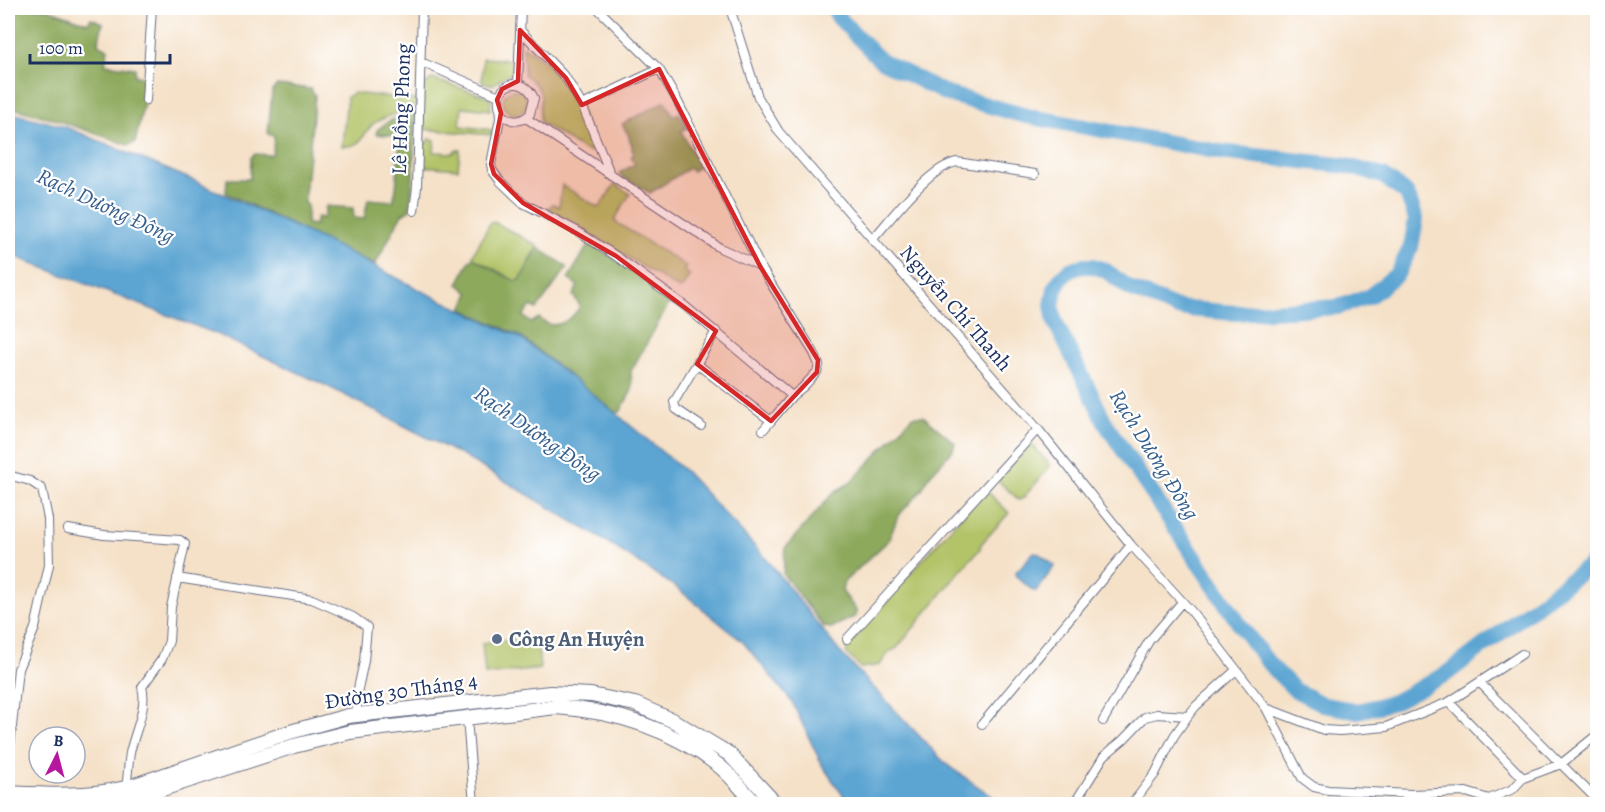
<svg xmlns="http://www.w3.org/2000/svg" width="1605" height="812" font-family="Alegreya,serif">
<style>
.green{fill:#b2c367;stroke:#667962;stroke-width:1.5}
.forest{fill:#8da95c;stroke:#546c5d;stroke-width:1.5}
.water{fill:#5ba4d2;stroke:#3b6a98;stroke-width:1.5}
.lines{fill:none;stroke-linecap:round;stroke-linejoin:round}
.river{stroke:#5ba4d2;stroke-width:16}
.minor-casing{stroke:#676d83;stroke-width:10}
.primary-casing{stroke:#676d83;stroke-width:16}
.minor{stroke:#fff;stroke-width:8}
.primary{stroke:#fff;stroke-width:14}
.marked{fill:#d62828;fill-opacity:0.2;stroke:#d62828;stroke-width:4.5;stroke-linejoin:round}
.service-dot{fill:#5c6f8a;stroke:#fff;stroke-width:2}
.labels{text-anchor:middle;stroke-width:4.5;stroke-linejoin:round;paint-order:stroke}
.street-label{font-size:21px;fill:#1b2f5e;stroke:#fff}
.service-label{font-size:21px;font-weight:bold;fill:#4e5e75;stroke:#fff;text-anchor:start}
.water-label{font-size:22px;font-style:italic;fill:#355e8c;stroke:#fff}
</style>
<rect width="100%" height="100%" fill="#fff"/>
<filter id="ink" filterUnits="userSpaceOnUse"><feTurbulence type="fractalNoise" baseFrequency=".0167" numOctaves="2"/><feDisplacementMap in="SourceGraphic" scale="12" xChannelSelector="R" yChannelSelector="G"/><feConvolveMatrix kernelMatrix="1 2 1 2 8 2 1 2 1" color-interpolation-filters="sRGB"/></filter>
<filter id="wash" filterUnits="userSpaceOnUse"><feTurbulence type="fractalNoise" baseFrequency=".008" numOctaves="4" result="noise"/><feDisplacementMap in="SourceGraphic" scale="24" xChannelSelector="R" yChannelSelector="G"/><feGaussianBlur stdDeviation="1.35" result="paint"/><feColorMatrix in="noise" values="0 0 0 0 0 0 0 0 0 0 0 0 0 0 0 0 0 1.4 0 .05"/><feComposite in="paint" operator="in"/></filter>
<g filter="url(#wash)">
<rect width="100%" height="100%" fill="#f5e1c8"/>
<path class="green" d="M523 47C555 63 575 96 587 129 590 137 593 143 590 152L582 149 541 123C536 111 545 99 538 88 535 82 528 79 524 74Z
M483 58 513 60 512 74 502 78 493 85 482 82Z
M432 79 489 97 491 100 490 110 462 107 460 126 492 130V135L422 129C422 114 416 87 432 79Z
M503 102a12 12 0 1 1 24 0a12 12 0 1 1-24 0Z
M353 93 416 100 417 105C409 109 375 120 372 125 362 136 361 148 342 146L347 97Z
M428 139 435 140 434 152 454 153 455 150H460L458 169 421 166 422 142 427 143Z
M615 184 630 194 614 221 686 266 684 271 690 275 682 288 679 289 548 208 553 204 559 207 562 185 599 208Z
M494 222 538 246 520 280 515 281 473 258V255L490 223Z
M1031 443 1049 464V468L1022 499 1019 500 997 480Z
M988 492 1009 513 981 544 980 549 961 570 897 648 889 652 880 665 861 668 847 654 846 646 981 494Z
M537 637 540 669 485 675 482 643Z"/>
<path class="forest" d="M8 8 23 10 24 8H45L88 23 91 18 103 23 98 44 108 49 105 64 135 68V76L144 77V103L135 143 128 145 54 119 8 107Z
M277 85 311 89 315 96 304 203 307 205V224L315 225 317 217 324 218 326 206 353 208 354 218 364 219 368 199 393 201 396 189 400 138 399 136 376 134 377 130 388 122 411 111 415 113 413 180 410 209 402 214 375 265 226 193 227 179H250L251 158 254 154 271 155 273 153 274 136 268 134 272 91Z
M665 101 674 116 679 113 687 128 681 131 700 166 692 171 689 168 650 193 622 177 619 173 635 164 631 157 634 154 632 150V145L629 139V136L622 124Z
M592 245 618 261 667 296 669 304 631 371 632 390 620 412 616 413 520 336 462 309 469 293 458 284 470 260 473 258 515 281 520 280 538 248 566 266 567 268 537 309 531 306 523 316 531 323 539 318C553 333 572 320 580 306L573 295 578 286 568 279 587 247Z
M913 416H923L955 443 953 450 930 475 921 491 898 516 889 540 844 582 842 591 856 610V616L831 628 824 627 783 574 785 548 834 492 850 483Z"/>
<path class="water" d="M8 112 66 127 190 179 324 240 422 291 519 337 594 395 686 472 769 562 839 651 946 764 1003 804H849L822 765 792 702 743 642 677 588 607 542 463 456 329 387 214 333 8 254Z
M1034 552 1038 553 1055 566 1036 591H1033L1016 576V572Z"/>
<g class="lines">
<path class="river" d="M834 8 838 17 880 60 947 94 1026 116 1220 152 1347 166 1383 176 1407 194 1416 219 1411 247 1397 274 1370 296 1338 307 1235 313 1177 308 1130 289 1105 270 1093 266H1082L1070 270 1061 278 1055 289 1052 306 1055 322 1107 426 1242 628 1270 665 1295 690 1324 705 1358 711 1394 702 1446 674 1598 559"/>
</g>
</g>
<g filter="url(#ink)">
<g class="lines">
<defs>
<path id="minor" d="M597 8 659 69 677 100 760 266 814 353 819 365 817 372 803 387 792 396 771 421 697 364
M730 8 758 97 779 132 1038 429 1131 545 1192 612 1266 708 1324 730 1340 731 1386 727 1449 702 1522 654
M520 30 566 78 582 105 610 173
M421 62 499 96
M518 84 521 8
M146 100 152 8
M582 105 659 69
M501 113C511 123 520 123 530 114L534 98C522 72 490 85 501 113L491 164 492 170 500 181 523 203 577 231 616 256 685 306 792 396
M526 118 720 248 760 266
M414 211 417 187 422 8
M872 240C891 219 929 167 957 162L1035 174
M701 426 676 409 674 402 716 331
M763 430 771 421
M8 475 30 481 42 489 48 519 49 565 35 628 18 669 9 755 11 793
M68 529 104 535 180 540 185 544 171 607 169 641 162 659 142 687C148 707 134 733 130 753 128 765 128 776 126 788
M177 578 312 599 353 617 367 627 364 661 356 698 358 715
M847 639 1038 429
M1480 683 1598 801
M1449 702 1523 778
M1266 708 1302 778 1314 787 1328 790 1411 794 1466 792 1489 799 1513 789 1523 778 1561 764 1598 734
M467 718 474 804
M1103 721 1149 641 1182 602
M982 724 1131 545
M1074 804 1104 756 1123 740 1145 717 1157 714 1188 716
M1132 804 1155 774 1174 736 1188 716 1196 706 1235 671"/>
<path id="primary" d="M8 793C50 795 84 797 126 788L290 732 348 716 550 693 591 695 635 704 674 721 729 754 776 804
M106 804 117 803 141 796 294 746 350 732 556 707C616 711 670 728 718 765 732 776 744 792 756 804"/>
</defs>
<use href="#minor" class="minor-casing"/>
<use href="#primary" class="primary-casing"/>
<use href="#minor" class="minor"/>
<use href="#primary" class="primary"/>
</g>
</g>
<path class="marked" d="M520 30 566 78 582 105 659 69 760 266 818 360 817 372 771 421 697 364 716 331 616 256 523 203 494 174 491 164 501 113 497 100 502 89 518 81Z"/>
<circle class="service-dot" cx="497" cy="639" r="6"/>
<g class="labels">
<g class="street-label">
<text transform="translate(401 109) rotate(-88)" y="7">Lê Hồng Phong</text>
<text transform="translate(956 308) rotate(49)" y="7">Nguyễn Chí Thanh</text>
<text transform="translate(401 691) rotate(-8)" y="7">Đường 30 Tháng 4</text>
</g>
<g class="service-label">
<text x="509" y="646">Công An Huyện</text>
</g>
<g class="water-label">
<text transform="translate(106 205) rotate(25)" y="8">Rạch Dương Đông</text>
<text transform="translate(538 433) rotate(35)" y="8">Rạch Dương Đông</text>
<text transform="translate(1155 454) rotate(58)" y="8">Rạch Dương Đông</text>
</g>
</g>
<rect width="1605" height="812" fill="none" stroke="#fff" stroke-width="30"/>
<g transform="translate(57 755) rotate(6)"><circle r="28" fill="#ffffff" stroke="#a4acbf" stroke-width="1.5"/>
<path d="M0-4.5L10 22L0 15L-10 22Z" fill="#b5179e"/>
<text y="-9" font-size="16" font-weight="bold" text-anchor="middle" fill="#1b2f5e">B</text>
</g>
<path d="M30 54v9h140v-9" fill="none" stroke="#1b2f5e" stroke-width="3"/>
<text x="39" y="54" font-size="18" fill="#1b2f5e" stroke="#ffffff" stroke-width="4.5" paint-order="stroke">100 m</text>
</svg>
